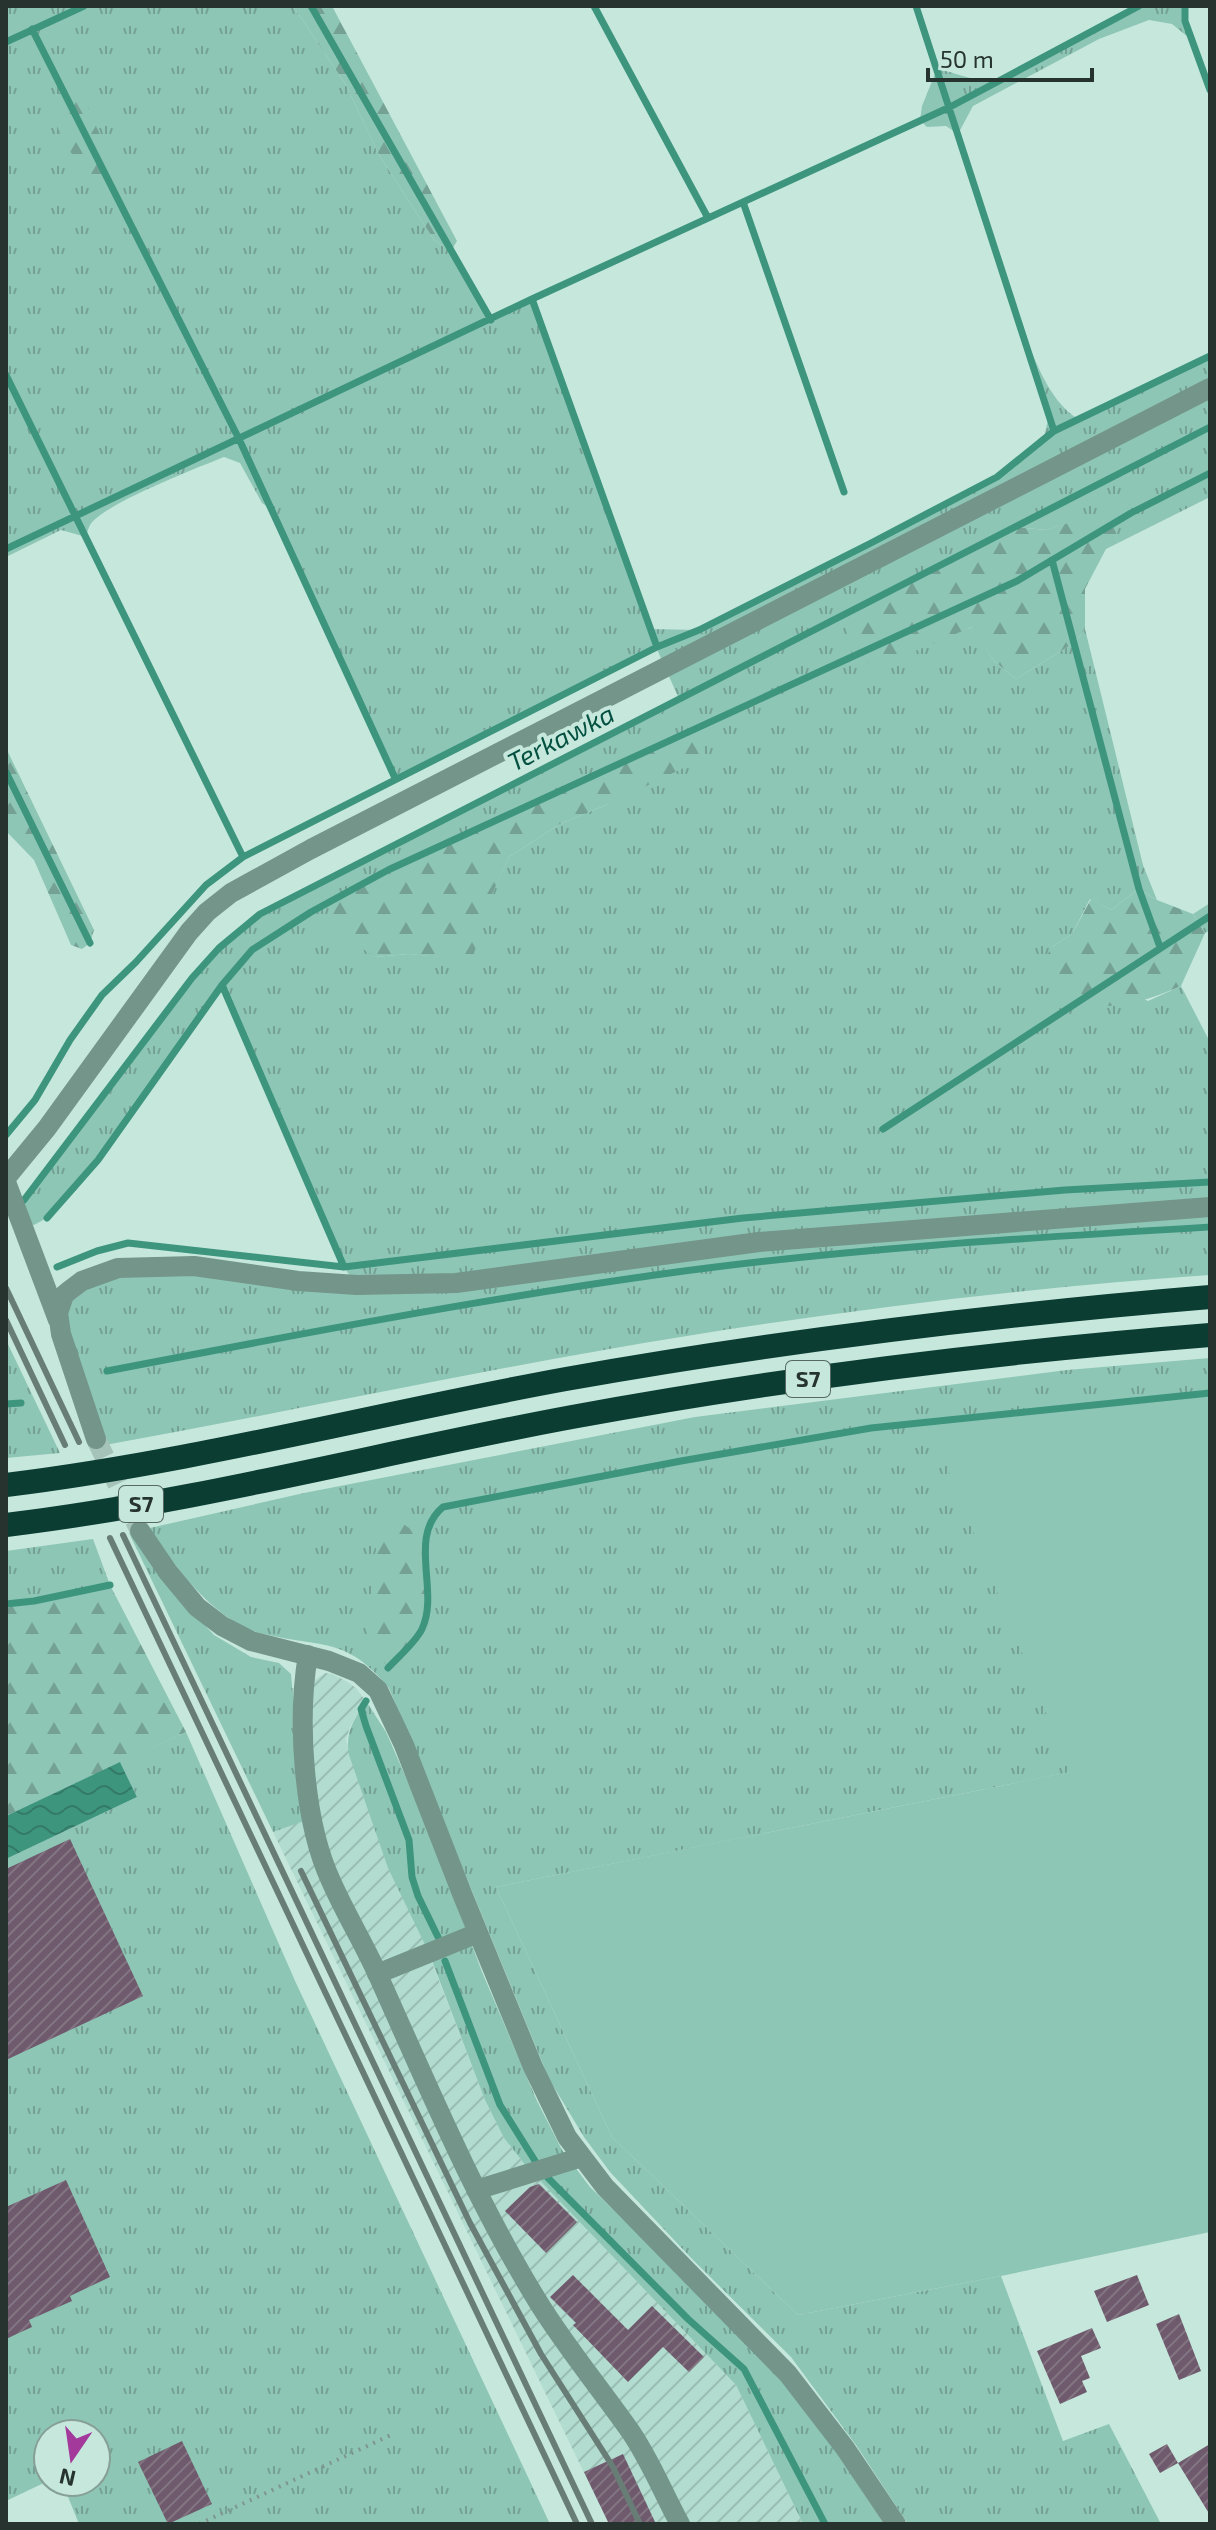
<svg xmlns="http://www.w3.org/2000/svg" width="1216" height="2530" font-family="'Exo 2',sans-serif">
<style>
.industrial{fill:url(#industrial-furrows)}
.grass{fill:url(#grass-tufts);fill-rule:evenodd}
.forest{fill:url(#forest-firs)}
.green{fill:#8ec6b5}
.water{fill:url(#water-waves)}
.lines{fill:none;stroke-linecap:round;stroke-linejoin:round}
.stream{stroke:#3d957e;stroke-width:7}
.building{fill:url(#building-hatch)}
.minor-tunnel{stroke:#a6c3b9;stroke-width:20;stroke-dasharray:20 10;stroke-linecap:butt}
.path{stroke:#7e968e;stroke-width:4;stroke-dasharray:2 6;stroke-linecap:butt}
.minor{stroke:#73958a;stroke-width:20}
.highway{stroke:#0c3d32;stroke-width:24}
.rail{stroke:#687d76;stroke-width:6}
.labels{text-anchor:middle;stroke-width:8;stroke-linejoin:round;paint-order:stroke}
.shield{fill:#c6e7dc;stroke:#566963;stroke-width:2}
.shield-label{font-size:22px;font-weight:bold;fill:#26332f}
.water-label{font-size:26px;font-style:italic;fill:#045141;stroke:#c6e7dc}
</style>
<defs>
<pattern id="industrial-furrows" width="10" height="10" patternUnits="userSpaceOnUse" patternTransform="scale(2)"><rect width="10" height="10" fill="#b2dccf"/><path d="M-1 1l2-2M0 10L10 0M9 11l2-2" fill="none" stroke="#99bdb2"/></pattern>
<pattern id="grass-tufts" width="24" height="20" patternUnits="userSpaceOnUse" patternTransform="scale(2)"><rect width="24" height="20" fill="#8ec6b5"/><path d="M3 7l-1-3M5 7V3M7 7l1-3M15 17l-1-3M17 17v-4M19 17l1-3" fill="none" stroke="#74a194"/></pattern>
<pattern id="forest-firs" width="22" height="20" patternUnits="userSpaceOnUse" patternTransform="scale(2)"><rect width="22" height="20" fill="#8ec6b5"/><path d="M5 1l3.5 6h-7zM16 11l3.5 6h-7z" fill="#74a194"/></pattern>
<pattern id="water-waves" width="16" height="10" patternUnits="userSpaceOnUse" patternTransform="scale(2)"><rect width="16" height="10" fill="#3d957e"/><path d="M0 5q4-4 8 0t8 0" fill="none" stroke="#337a68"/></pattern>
<pattern id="building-hatch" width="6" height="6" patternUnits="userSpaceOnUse" patternTransform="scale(2)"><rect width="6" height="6" fill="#6e5a6c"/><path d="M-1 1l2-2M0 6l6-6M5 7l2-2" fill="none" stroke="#827481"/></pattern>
</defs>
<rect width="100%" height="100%" fill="#c6e7dc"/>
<path class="industrial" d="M325 1673 332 1674 346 1681 356 1688 366 1701 350 1727 346 1740 485 2100 504 2138 526 2166 736 2385 803 2524H609L273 1832 304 1820 291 1688 302 1689Z"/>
<path class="grass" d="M6 6H293L346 85 379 155 434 240 451 251 490 319 532 299 651 629 699 630 997 477 1043 441 1049 416 1018 321C1034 354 1046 399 1078 419L1210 356V497L1118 543 1113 523 1084 519 1046 530 1015 527 946 636 973 627 994 661 1016 679 1074 643 1085 629 1143 865 1157 900 1139 889 1111 910 1090 899 1072 934 1052 947 1148 1001 1181 986 1210 1042V1275C1007 1289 804 1315 604 1350 437 1379 272 1415 105 1445L60 1304 118 1268 356 1285 344 1267 222 986C192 1027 163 1069 133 1111 108 1146 74 1206 34 1225L21 1219 17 1205 24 1200 192 978 219 948 260 914 679 699 656 647 395 778 271 509 262 503 240 463 224 457C197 468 103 504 90 525 88 529 87 533 86 537L61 530 6 557ZM613 802 560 824 509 857 493 891 471 959 408 954 375 957 327 903Z
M1139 6H1185V21L1193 41 1172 24 1149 20 1099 39 973 106 958 134 946 126 927 127 920 120 922 106 937 69C957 73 974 81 995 83Z
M1210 903V930L1205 933 1193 914Z
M6 1340 60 1453 6 1458Z
M1210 1358V1393L930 1422 1071 1772 496 1887 612 2137 798 2315 1001 2276 1063 2441 1109 2424 1161 2524H908L856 2445 791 2357 693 2260 610 2172 584 2137 549 2079 389 1688C346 1636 322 1648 264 1634 217 1624 174 1567 150 1528L304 1493 695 1417 1067 1370Z
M129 1533H133L186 1605 214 1635 251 1657 279 1663 291 1674 304 1821 273 1832Z
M93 1539 110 1585 6 1608V1551Z
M366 1701 386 1732 426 1823 482 1972 537 2101 562 2150 590 2187 747 2341 784 2382 836 2451 884 2524H803L736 2385 526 2166 504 2138 485 2100 429 1953 388 1868 349 1755C345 1730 354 1721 366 1701Z
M186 1732 296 1983 550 2524H79L62 2482H96V2434H48V2481L6 2501V1859L137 1797 120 1762Z"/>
<path class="forest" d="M293 6H332L457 241 451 251 434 240 379 155 346 85Z
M62 87 86 102C94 126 108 146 115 171L109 182C86 182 54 134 54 111 54 104 59 94 62 87Z
M1084 518 1114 523 1118 543 1106 549 1085 589V629L1074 643 1016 679 994 661 972 627 894 660 857 664 852 656 844 615 1015 527 1046 530Z
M692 728 706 757 613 802 560 824 509 857 493 892 472 960 408 954 375 957 340 934 326 903 388 870Z
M6 748 94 930 90 943 82 949 71 945 34 860 6 831Z
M1139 889 1157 900 1193 914 1205 933 1181 986C1152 999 1109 1014 1078 1001 1064 995 1049 982 1036 974L1052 947 1072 934 1091 899 1111 910Z
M396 1514 402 1523 426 1540 427 1602 422 1629 388 1668 375 1651 368 1630 379 1519Z
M110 1585 186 1732 6 1816V1608Z"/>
<path class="green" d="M1210 1393V2232L1001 2276 798 2315 612 2137 496 1887 1070 1772 929 1422Z"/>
<path class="water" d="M120 1762 137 1797 6 1859V1816Z"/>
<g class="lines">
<path class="stream" d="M311 6 491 320
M594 6 708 218
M916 6 1054 431
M1185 6V21L1210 90
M32 29 239 439 395 778
M6 42 84 6
M743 202 844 492
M532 299 657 647
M6 375 243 857
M6 549 532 299 950 107 1139 6
M1052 560 1139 889 1160 947
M6 772 90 943
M222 985 344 1267
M883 1129 1210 916
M6 1135 35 1100 70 1040 102 995 136 962 206 885 243 857 657 647 699 630 871 543 997 477 1054 431 1210 356
M24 1200 192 978 219 948 260 914 1210 427
M47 1218 98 1160 222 985 252 950 311 912 388 870 1017 581 1131 513 1210 473
M57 1267 97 1251 128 1243 344 1267 743 1218 1065 1190 1210 1182
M107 1371C289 1336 471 1301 655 1275 839 1249 1025 1238 1210 1227
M6 1404 21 1403
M6 1604 34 1601 110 1585
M388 1668C399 1656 415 1643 422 1629 440 1591 407 1537 443 1507L681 1461 871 1428 1210 1393
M366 1701 361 1709 366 1726 409 1840 412 1877 418 1896 438 1937
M445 1961 500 2105 537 2164
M548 2178 688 2319 744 2369 825 2524"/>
</g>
<path class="building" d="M70 1839 143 1996 6 2060V1869Z
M66 2180 110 2277 70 2296 72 2301 29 2320 32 2327 6 2339V2207Z
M539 2184 577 2222 546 2253 505 2211 530 2187Z
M573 2275 628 2330 652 2306 704 2357 689 2372 663 2347 628 2382 573 2325 576 2323 550 2297Z
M1137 2275 1149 2305 1107 2322 1094 2291Z
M1179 2314 1201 2371 1179 2380 1156 2324Z
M1092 2328 1101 2348 1081 2356 1090 2378 1082 2381 1087 2392 1060 2404 1037 2351Z
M182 2441 212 2504 168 2524 138 2462Z
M1167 2444 1178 2463 1160 2473 1149 2454Z
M1210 2444V2515L1178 2463Z
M623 2454 656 2524H609L584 2472Z"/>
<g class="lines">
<path class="minor-tunnel" d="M96 1439 140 1531"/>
<path class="path" d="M199 2524 393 2434"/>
<path class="minor" d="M6 1178 47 1128 189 932 207 912 231 893 311 849 1210 388
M6 1182 58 1320
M96 1439 61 1334 58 1313 64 1295 70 1290 82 1281 118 1268 194 1266 298 1281 357 1285 456 1283 759 1242 1210 1207
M140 1531 168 1572 197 1607 222 1626 251 1641 329 1661 359 1673 378 1690 404 1745 463 1896 533 2067 567 2137 605 2187 788 2374 845 2448 896 2524
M308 1655C297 1719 303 1821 331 1881 345 1913 363 1942 377 1973 428 2086 475 2200 540 2305 567 2348 599 2387 628 2428 649 2457 663 2493 680 2524
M377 1974 478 1933
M476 2190 582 2157"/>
<path class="highway" d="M6 1485C194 1462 379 1413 566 1379 779 1341 994 1315 1210 1297
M6 1525C197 1502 383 1452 572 1417 783 1378 996 1352 1210 1335"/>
<path class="rail" d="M6 1288 79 1442
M6 1320 65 1445
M123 1535 592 2524
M110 1538 577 2524
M301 1871 470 2223 541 2354 613 2467 640 2524"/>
</g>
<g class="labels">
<g class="shield">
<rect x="786" y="1361" width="44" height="36" rx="6"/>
<rect x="119" y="1486" width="44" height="36" rx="6"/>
</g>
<g class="shield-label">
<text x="808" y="1387">S7</text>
<text x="141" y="1512">S7</text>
</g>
<g class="water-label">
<text transform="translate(561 738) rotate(-27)" y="9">Terkawka</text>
</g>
</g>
<rect width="1216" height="2530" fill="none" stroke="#26332f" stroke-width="16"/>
<g transform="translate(72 2458) rotate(193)"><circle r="38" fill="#c6e7dc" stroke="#869f97" stroke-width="2"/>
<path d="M0-6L14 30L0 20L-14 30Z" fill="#a2399b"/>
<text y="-12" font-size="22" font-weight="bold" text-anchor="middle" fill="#26332f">N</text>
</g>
<path d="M928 68v12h164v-12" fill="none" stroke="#26332f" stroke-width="4"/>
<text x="940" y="68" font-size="24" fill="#26332f" stroke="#c6e7dc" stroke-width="6" paint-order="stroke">50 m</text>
</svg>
